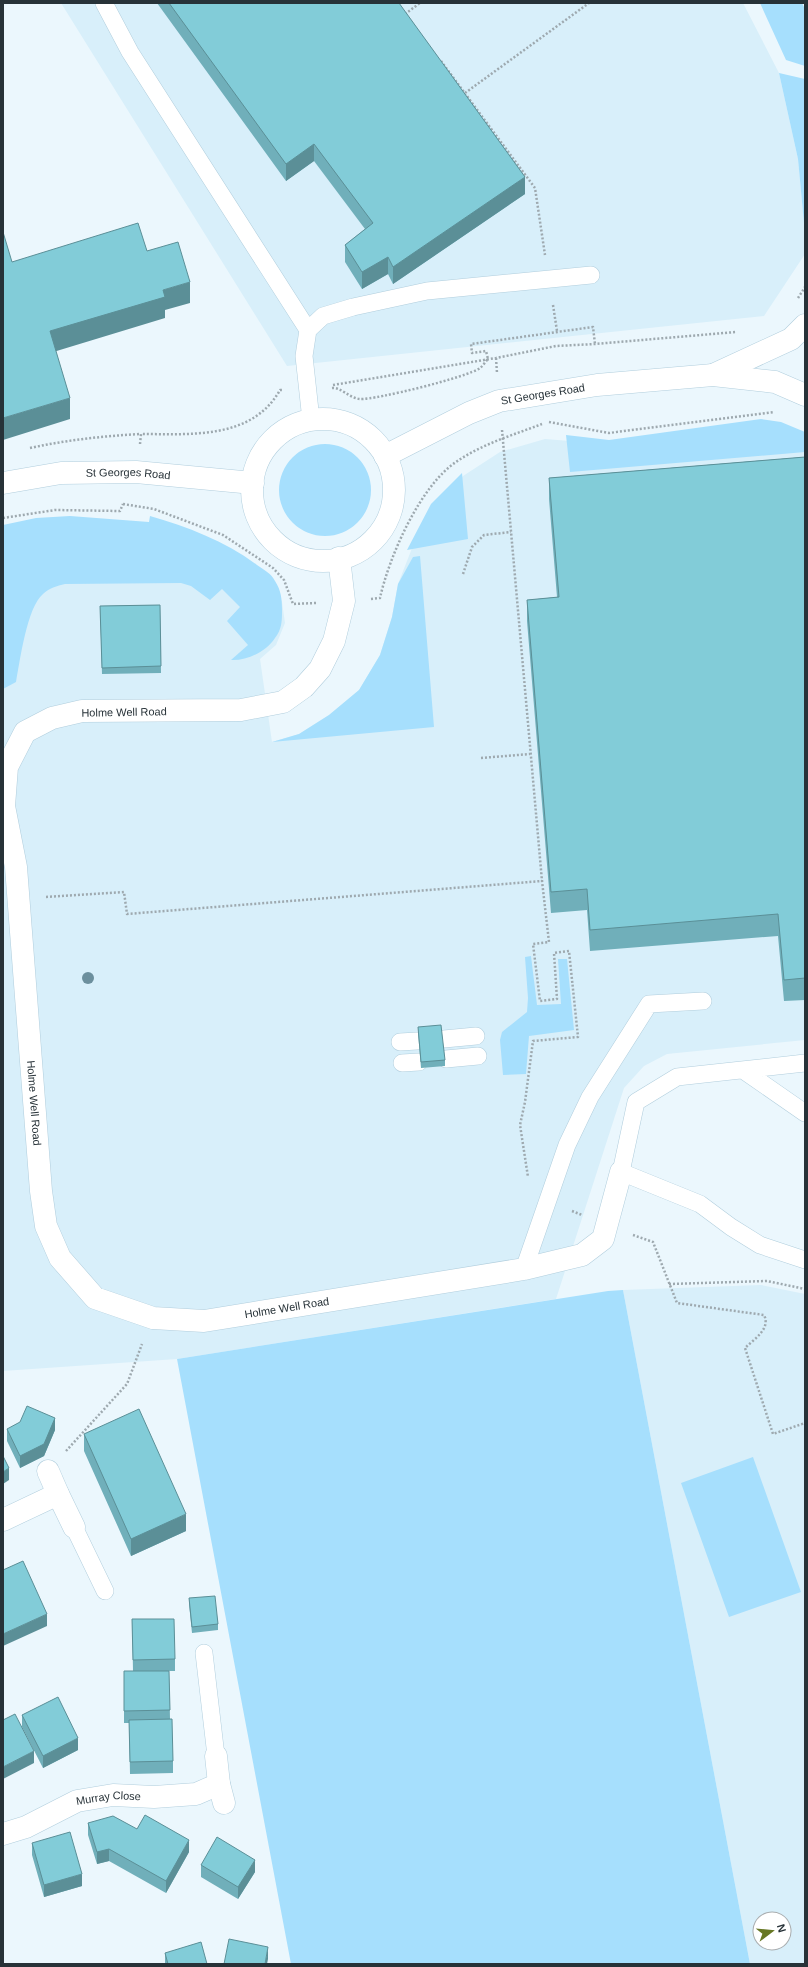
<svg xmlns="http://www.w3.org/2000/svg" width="808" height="1967" font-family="Arial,sans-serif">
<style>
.built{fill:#d8effa;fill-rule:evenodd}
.green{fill:#a6dffd}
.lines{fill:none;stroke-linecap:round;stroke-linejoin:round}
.service-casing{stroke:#b1cedd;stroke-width:18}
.minor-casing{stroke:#b1cedd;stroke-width:23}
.tertiary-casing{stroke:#b1cedd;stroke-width:23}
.path{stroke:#9ea9af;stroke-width:2.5;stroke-dasharray:2 2;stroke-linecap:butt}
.service{stroke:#fff;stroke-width:17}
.minor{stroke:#fff;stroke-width:22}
.tertiary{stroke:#fff;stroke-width:22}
.tree{fill:#6c8f9d}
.wall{fill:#70afba}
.shaded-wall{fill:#5b8f97}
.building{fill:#82ccd8;stroke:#5b8f97}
.labels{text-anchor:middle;stroke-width:3;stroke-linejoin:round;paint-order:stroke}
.street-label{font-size:11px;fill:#273238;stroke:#fff}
</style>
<rect width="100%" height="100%" fill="#ebf7fd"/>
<path class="built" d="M61 3H743L779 73 798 159 805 234V254L764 316 287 366Z
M545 439 619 445 805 439V1040L667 1054 644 1066 624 1088 556 1299 177 1359 3 1371V530L276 584 282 602 285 623 276 645 260 659 272 742 299 734 329 715 359 690 380 655 392 617 398 584 416 538 437 503 463 476 500 452Z
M761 1285 805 1294V1964H750L623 1290ZM760 1919H784V1943H760Z"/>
<path class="green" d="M760 3H802L805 9V66L786 60Z
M779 73 805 79V234L798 159Z
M761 419 781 422 805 432V452L570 472 566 435 609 440Z
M279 490a46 46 0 1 1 92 0a46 46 0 1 1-92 0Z
M462 473 468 539 407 550 431 504Z
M70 516 149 522 150 516C188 527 225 541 257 565 264 570 271 573 275 581 281 590 282 599 282 610 282 621 282 629 275 638 266 652 246 661 231 660L248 645 227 621 240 607 222 589 210 600 191 586 181 583 65 584C57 586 49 588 43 594 27 607 20 661 16 682L3 689V525L36 518Z
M420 556 434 727 272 742 299 734 329 715 359 690 380 655 392 617 398 584 413 557Z
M531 956 537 1005 561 1004 558 959H567L574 1030 529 1036 526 1074 503 1075 500 1040 502 1032 527 1012 528 998 525 957Z
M623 1290 750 1964H291L177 1359 608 1291Z
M753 1457 801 1592 729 1617 681 1483Z"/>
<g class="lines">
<defs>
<path id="service" d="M104 3 130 52 308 330
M311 420 304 356 308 330 323 316 353 307 427 291 591 275
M444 1039 476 1036
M400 1042 417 1041
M446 1059 478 1056
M402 1063 419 1062
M805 1063 677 1077 636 1102 621 1172 700 1204 731 1227 760 1245 805 1260
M743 1070 805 1113
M524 1269 567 1145 590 1097 649 1004 703 1001
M74 1527 105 1591
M204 1653 216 1756"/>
<g id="minor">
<path id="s1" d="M339 558 344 601 334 641 320 669 304 687 283 702 241 710 82 711 52 718 25 732 7 767 4 806 16 867 41 1191 46 1226 60 1258 95 1298 153 1318 204 1321 524 1269 582 1255 603 1239 621 1172"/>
<path d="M48 1471 58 1494"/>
<path d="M3 1520 58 1494 74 1527"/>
<path d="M216 1756 219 1784 224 1803"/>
<path id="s2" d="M3 1834 26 1827 77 1801 113 1795 154 1797 196 1794 219 1784"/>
</g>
<g id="tertiary">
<path d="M713 375 791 339 805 325"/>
<circle cx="323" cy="490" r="71"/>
<path id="s3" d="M385 456 469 413 499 401 597 385 713 375 775 382 805 395"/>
<path id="s4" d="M3 483 61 473 136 472 253 483"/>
</g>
</defs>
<use href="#service" class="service-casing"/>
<use href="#minor" class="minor-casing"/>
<use href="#tertiary" class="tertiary-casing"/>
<path class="path" d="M405 14 420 3
M441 61 535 188 545 255
M465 93 589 3
M798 298 805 287
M553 305 557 331
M496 358 497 373
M333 385 496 358 556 346 595 344 736 332
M332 388C341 387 349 398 360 399 375 400 468 377 480 368 483 366 485 362 488 359L486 351 472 353 471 344 593 327 595 344
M549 422 609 433 774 412
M502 430 542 881 549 942 533 944 540 1001 557 999 554 953 569 951 578 1037 533 1041 525 1102 520 1125 528 1177
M140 444 141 434C190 434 252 440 280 390H283
M30 448C67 440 103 436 141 434
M123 504 154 509 223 535 273 568 284 580 293 604 316 603
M3 518 55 510 120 511 123 504
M463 574 472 547 484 535 511 532
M371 599 380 598C389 557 420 486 456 462 482 444 513 435 542 424
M481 758 530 754
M46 897 124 892 127 914 542 881
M572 1211 582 1215
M633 1235 653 1242 677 1303 764 1315C771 1329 754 1339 745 1348L773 1434 805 1423
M669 1284 767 1281 805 1289
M66 1451 127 1384 142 1344"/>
<use href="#service" class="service"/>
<use href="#minor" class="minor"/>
<use href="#tertiary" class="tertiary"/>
</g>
<circle class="tree" cx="88" cy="978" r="6"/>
<path class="wall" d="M157 3H399L525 194 393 284 388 274 362 289 345 262V245L365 229 314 161 286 181Z
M805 457V1000L784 1001 778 936 590 951 587 910 551 913 527 621V600L557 597 549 499V478Z
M160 605 161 673 102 674 100 606Z
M418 1027 445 1060V1066L421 1068 418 1033Z
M7 1429 55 1430 44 1456 20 1468 7 1441Z
M84 1434 186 1531 131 1556 84 1451Z
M189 1598 218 1624V1630L192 1633 189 1604Z
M132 1619 175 1659V1671H169L170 1719 173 1761V1773L130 1774 129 1723H124V1671H133Z
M22 1715 78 1750 43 1768 22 1727Z
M88 1823 137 1829 189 1852 166 1893 109 1861 97 1864 88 1835Z
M32 1843 82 1886 44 1897 32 1855Z
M201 1865 255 1872 238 1899 201 1877Z
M165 1953 207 1964H165Z"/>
<path class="shaded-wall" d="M314 144V161L286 181V164Z
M525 177V194L393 284V267Z
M388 257V274L362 289V272Z
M190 282V303L165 310V318L50 353V331L163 290Z
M70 398V419L3 440V418Z
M55 1418V1430L44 1456 20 1468V1456Z
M9 1468V1480L3 1484V1472Z
M186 1514V1531L131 1556V1539Z
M47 1614V1626L3 1646V1634Z
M78 1738V1750L43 1768V1756Z
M34 1751V1763L3 1779V1767Z
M189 1840V1852L166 1893V1881Z
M109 1849V1861L97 1864V1852Z
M255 1860V1872L238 1899V1887Z
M82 1874V1886L44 1897V1885Z
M268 1947V1959L267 1964H265Z"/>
<path class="building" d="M169 3H399L525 177 393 267 388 257 362 272 345 245 373 223 314 144 286 164Z
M138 223 147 251 178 242 190 282 163 290 165 297 50 331 70 398 3 418V232L12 262Z
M805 457V978L784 980 778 914 590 930 587 889 551 892 527 600 559 597 549 478Z
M160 605 161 666 102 668 100 606Z
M441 1025 445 1060 421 1062 418 1027Z
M27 1406 55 1418 44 1444 20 1456 7 1429 20 1422Z
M139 1409 186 1514 131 1539 84 1434Z
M3 1456 9 1468 3 1472Z
M23 1561 47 1614 3 1634V1570Z
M215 1596 218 1624 192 1627 189 1598Z
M132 1619H174L175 1659 133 1660Z
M124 1671H169L170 1710 124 1711Z
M58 1697 78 1738 43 1756 22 1715Z
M15 1714 34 1751 3 1767V1720Z
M172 1719 173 1761 130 1762 129 1720Z
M145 1815 189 1840 166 1881 109 1849 97 1852 88 1823 113 1816 137 1829Z
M70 1832 82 1874 44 1885 32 1843Z
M217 1837 255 1860 238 1887 201 1865Z
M229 1939 268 1947 265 1964H224Z
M201 1942 207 1964H168L165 1953Z"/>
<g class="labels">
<g class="street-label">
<text dy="4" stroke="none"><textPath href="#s3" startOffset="171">St Georges Road</textPath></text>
<text dy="4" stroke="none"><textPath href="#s4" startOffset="126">St Georges Road</textPath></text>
<text transform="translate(124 712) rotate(-1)" y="4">Holme Well Road</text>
<text dy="4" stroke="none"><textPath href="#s1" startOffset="806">Holme Well Road</textPath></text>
<text dy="4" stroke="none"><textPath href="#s1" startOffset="1214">Holme Well Road</textPath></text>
<text dy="4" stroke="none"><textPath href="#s2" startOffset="113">Murray Close</textPath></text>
</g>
</g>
<rect width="808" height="1967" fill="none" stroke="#273238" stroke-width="8"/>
<g transform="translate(772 1931) rotate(74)"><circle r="19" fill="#ffffff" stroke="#a9adaf"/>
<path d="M0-3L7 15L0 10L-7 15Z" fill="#677724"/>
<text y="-6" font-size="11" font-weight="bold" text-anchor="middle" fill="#273238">N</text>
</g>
</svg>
